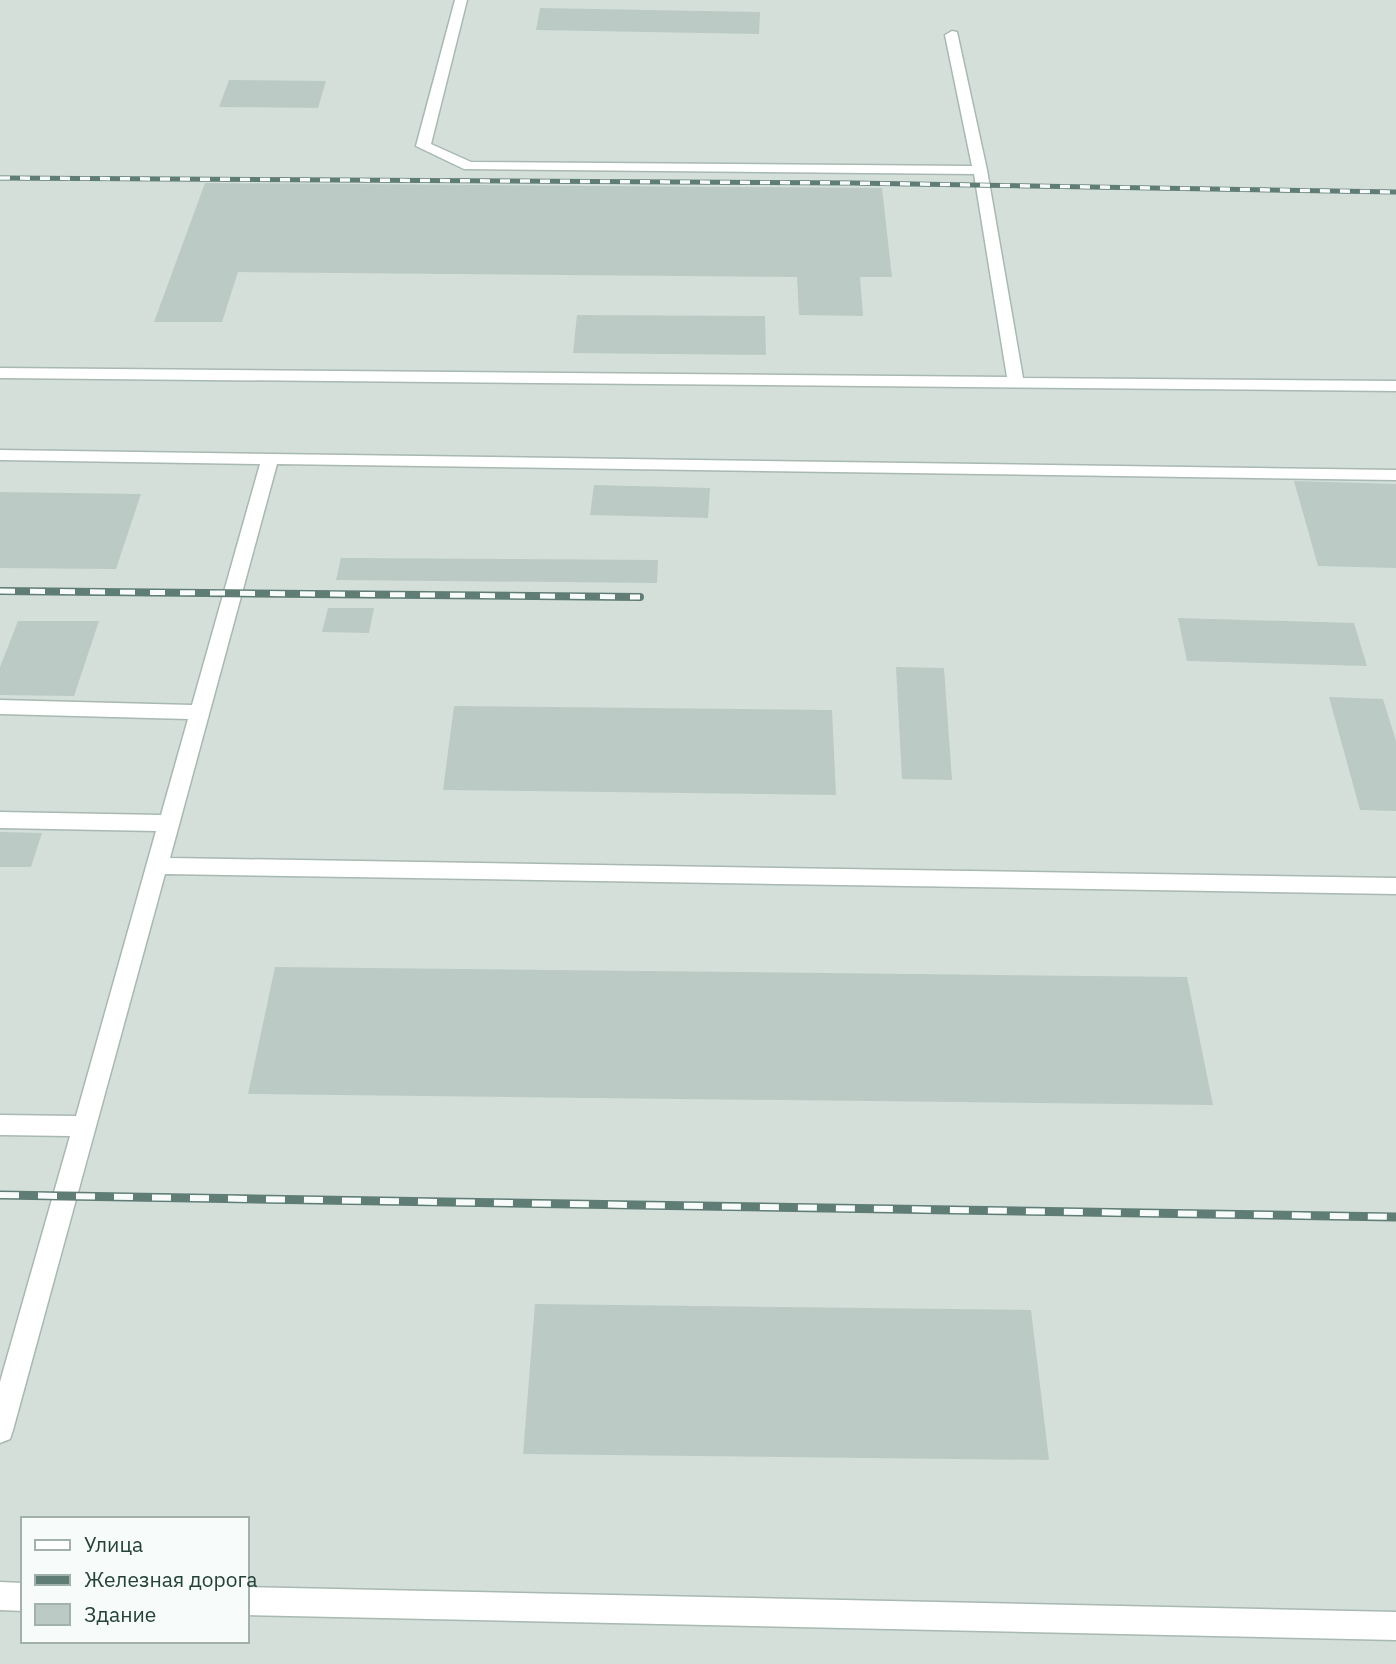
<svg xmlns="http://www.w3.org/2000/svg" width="1396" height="1664" font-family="'IBM Plex Sans',sans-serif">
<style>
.built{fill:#d4dfda;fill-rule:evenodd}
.building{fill:#bbcac4}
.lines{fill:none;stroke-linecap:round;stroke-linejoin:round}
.minor-casing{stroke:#a8b8b2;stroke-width:3}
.minor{fill:#fff;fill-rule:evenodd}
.rail-far2-casing{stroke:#5f7d75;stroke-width:5}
.rail-far1-casing{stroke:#5f7d75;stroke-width:8}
.rail-casing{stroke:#5f7d75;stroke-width:9}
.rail-far2{stroke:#f7fbf9;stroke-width:3.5;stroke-dasharray:10;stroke-linecap:butt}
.rail-far1{stroke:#f7fbf9;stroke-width:5;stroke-dasharray:15;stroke-linecap:butt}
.rail{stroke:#f7fbf9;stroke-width:6;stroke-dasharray:19;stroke-linecap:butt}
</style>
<rect width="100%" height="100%" fill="#e6efeb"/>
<path class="built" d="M0 0H1396V1664H0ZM23 1519H247V1641H23Z"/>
<path class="building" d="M540 8 760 12 759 34 536 30Z
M229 80 326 81 318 108 219 107Z
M205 183 882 188 892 277H860L863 316 799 315 797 277 238 272 222 322H154Z
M577 315 765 316 766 355 573 353Z
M1294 481 1396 484V568L1318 566Z
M594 485 710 488 708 518 590 515Z
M0 492 141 494 116 569 0 568Z
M341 558 658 560 657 583 336 580Z
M328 608H374L369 633 322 632Z
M1178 618 1354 623 1367 666 1187 661Z
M18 621H99L74 696 0 695V667Z
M896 667 944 668 952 780 902 779Z
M1329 697 1383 699 1396 741V811L1360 810Z
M454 706 832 710 836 795 443 790Z
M0 832 42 833 31 867H0Z
M275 967 1187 977 1213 1105 248 1094Z
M535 1304 1031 1310 1049 1460 523 1454Z"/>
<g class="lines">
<defs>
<path id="minor" d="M455 0H467L431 144 471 162 972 166 945 35 952 31 957 32 987 170 1023 378 1396 381V391L0 378V368L1007 377 974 174 464 169 416 146Z
M0 450 1396 470V480L277 464 170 858 1396 878V894L165 874 13 1430 10 1439 0 1443V1382L70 1136 0 1135V1115L76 1116 156 831 0 828V812L161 815 188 719 0 714V700L192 705 260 464 0 460Z
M0 1582 23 1583V1611L0 1610Z
M247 1587 1396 1612V1640L247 1615Z"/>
</defs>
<use href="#minor" class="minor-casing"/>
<use href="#minor" class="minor"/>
<defs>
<path id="rail-far2" d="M0 178 852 183 1396 192"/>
<path id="rail-far1" d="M0 591 640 597"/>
<path id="rail" d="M0 1195 1396 1217"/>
</defs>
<use href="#rail-far2" class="rail-far2-casing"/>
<use href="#rail-far1" class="rail-far1-casing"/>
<use href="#rail" class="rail-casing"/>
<use href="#rail-far2" class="rail-far2"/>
<use href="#rail-far1" class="rail-far1"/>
<use href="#rail" class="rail"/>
</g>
<rect x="21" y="1517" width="228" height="126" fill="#f7fbf9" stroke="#a3b1ad" stroke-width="2"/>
<rect x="35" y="1540" width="35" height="10" fill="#ffffff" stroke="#a3b1ad" stroke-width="2"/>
<text x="84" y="1552" font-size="21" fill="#24423a">Улица</text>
<rect x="35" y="1575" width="35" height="10" fill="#5f7d75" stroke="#a3b1ad" stroke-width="2"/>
<text x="84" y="1587" font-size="21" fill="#24423a">Железная дорога</text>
<rect x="35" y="1604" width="35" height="21" fill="#bbcac4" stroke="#a3b1ad" stroke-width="2"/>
<text x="84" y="1622" font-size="21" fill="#24423a">Здание</text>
</svg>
